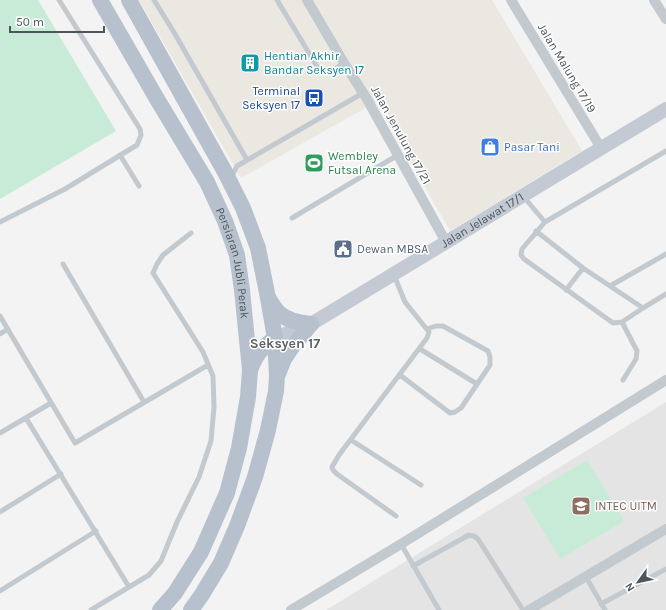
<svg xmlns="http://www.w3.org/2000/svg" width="666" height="610" font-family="Karla,sans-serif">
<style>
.commercial{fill:#eae8e1}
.education{fill:#e5e4e4}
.green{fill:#c8ebd7}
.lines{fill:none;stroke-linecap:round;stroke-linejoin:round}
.lane{stroke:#c2c9cf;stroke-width:5}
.street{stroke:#c2c9cf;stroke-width:10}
.secondary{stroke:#c3cad3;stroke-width:14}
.primary{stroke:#b6c1cd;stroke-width:16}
.labels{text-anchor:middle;stroke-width:3;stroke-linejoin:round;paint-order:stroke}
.culture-label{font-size:12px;fill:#0d838f;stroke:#fff;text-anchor:start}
.street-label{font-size:12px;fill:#4c555e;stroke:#fff}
.transit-label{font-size:12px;fill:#164399;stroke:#fff;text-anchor:end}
.shop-label{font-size:12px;fill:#366cbe;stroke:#fff;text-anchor:start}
.leisure-label{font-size:12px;fill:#27864d;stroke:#fff;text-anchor:start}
.service-label{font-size:12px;fill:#4e5e75;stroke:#fff;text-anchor:start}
.education-label{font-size:12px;fill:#785e54;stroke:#fff;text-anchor:start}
.quarter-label{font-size:14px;font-weight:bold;fill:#606266;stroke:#fff}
</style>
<rect width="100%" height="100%" fill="#f4f3f3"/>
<path class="commercial" d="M139 0H492L582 151 450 231 376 102 241 178Z"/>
<path class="education" d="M666 402V610H326Z"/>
<path class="green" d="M0 0H38L116 131 0 199Z
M587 460 624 521 560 559 523 498Z"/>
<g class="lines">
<path class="lane" d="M154 0 175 34 247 160
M277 0 318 68C330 75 333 70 344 63
M120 155 139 186
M231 178 237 166 363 93
M523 196 545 222 666 151
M292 218 398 155
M0 222 65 189 137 145 141 135 140 129 59 0
M545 222 522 249 521 255 524 259 613 323 622 322 643 308 666 294
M536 231 583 268 643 308
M63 264 144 402
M394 275 405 302 429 332 427 338 339 455 332 467 333 470 337 474 396 516
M610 286 666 254
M566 290 583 268
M0 316 75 443 208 365
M622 322 637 351 636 359 623 380
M0 334 8 329
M420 349 477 384
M400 375 450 413 455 412 461 408 490 365V357L488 351 443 326H436L427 329
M26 418 129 587
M0 433 51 403
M351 440 421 485
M0 512 61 474
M401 544 439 610
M413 566 469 535 474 536 478 539 523 610
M586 577 605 610
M0 591 96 531
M601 604 666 569
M91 610 149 575 161 561 177 522 199 477 211 441 214 407 213 376 203 352 153 273 157 264 163 255 191 233"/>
<path class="street" d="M307 0 344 63 367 99 446 242
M511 0 601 148
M654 0 666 19
M291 610 401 544 666 380
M529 610 666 529"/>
<path class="secondary" id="s1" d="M275 338 311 324 666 109"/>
<g class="primary">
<path id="s2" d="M100 0 157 99 207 182 225 221 237 255 242 290 250 370 248 397 239 448 227 493 201 552 175 593 160 610"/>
<path d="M129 0 225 172 243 208 258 248 268 298 275 338 277 376 276 391 268 430 255 477 237 526 221 563 201 596 191 610"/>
<path d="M269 299C272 304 275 309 279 313 288 321 299 323 311 324"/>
<path d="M250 370C257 353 260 350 275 338"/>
<path d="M278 374 284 359 292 347 311 324"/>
</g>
</g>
<defs>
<symbol id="building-square" viewBox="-11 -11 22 22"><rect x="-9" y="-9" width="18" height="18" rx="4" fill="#0f9aa8" stroke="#fff"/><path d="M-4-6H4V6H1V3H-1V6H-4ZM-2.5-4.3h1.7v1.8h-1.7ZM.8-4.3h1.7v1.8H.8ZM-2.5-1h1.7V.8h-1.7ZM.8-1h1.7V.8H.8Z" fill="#fff"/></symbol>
<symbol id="bus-square" viewBox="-11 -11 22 22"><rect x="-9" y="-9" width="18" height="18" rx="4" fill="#1a4fb4" stroke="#fff"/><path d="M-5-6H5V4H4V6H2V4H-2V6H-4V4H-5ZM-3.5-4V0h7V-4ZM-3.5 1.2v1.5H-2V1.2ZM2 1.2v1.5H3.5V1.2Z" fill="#fff"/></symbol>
<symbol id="shop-square" viewBox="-11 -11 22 22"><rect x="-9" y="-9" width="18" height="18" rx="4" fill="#3f7fe0" stroke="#fff"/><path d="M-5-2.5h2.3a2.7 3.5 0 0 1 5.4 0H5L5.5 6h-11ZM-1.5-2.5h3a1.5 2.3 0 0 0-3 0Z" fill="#fff"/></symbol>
<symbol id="stadium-square" viewBox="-11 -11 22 22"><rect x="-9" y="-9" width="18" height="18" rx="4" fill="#2e9e5b" stroke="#fff"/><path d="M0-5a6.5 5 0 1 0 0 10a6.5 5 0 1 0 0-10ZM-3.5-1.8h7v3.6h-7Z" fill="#fff"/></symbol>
<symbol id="civic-square" viewBox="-11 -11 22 22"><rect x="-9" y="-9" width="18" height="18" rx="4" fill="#5c6f8a" stroke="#fff"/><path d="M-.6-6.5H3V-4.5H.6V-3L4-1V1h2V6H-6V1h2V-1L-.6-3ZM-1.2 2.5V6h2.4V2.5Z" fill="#fff"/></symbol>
<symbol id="university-square" viewBox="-11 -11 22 22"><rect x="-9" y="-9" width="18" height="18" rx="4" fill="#8d6e63" stroke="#fff"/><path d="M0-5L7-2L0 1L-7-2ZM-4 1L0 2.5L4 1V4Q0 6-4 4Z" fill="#fff"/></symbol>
</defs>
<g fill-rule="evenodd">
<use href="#building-square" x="239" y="52" width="22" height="22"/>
<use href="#bus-square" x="303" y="87" width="22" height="22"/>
<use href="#shop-square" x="479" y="136" width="22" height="22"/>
<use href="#stadium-square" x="303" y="152" width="22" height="22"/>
<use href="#civic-square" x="332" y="238" width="22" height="22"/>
<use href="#university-square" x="570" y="495" width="22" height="22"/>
</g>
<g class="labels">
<g class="culture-label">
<text x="264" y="60">Hentian Akhir<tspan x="264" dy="14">Bandar Seksyen 17</tspan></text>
</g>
<g class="street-label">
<text transform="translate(567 68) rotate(59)" y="4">Jalan Malung 17/19</text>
<text transform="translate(401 135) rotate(61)" y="4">Jalan Jenulung 17/21</text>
<text dy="4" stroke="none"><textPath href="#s1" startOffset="239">Jalan Jelawat 17/1</textPath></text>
<text dy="4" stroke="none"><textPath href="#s2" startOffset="297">Persiaran Jubli Perak</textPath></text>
</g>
<g class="transit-label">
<text x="300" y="95">Terminal<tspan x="300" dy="14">Seksyen 17</tspan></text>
</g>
<g class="shop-label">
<text x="504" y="151">Pasar Tani</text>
</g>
<g class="leisure-label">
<text x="328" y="160">Wembley<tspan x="328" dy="14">Futsal Arena</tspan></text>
</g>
<g class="service-label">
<text x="357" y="253">Dewan MBSA</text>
</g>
<g class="education-label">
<text x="595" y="510">INTEC UITM</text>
</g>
<g class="quarter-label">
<text x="285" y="348">Seksyen 17</text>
</g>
</g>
<g transform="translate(638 582) rotate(237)" stroke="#ffffff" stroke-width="3" paint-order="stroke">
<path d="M0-3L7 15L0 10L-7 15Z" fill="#4c555e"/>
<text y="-6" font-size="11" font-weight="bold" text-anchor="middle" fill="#4c555e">N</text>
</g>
<path d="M10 26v6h94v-6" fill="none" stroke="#4c555e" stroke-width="2"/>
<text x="16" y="26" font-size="12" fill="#4c555e" stroke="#ffffff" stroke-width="3" paint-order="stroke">50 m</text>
</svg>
